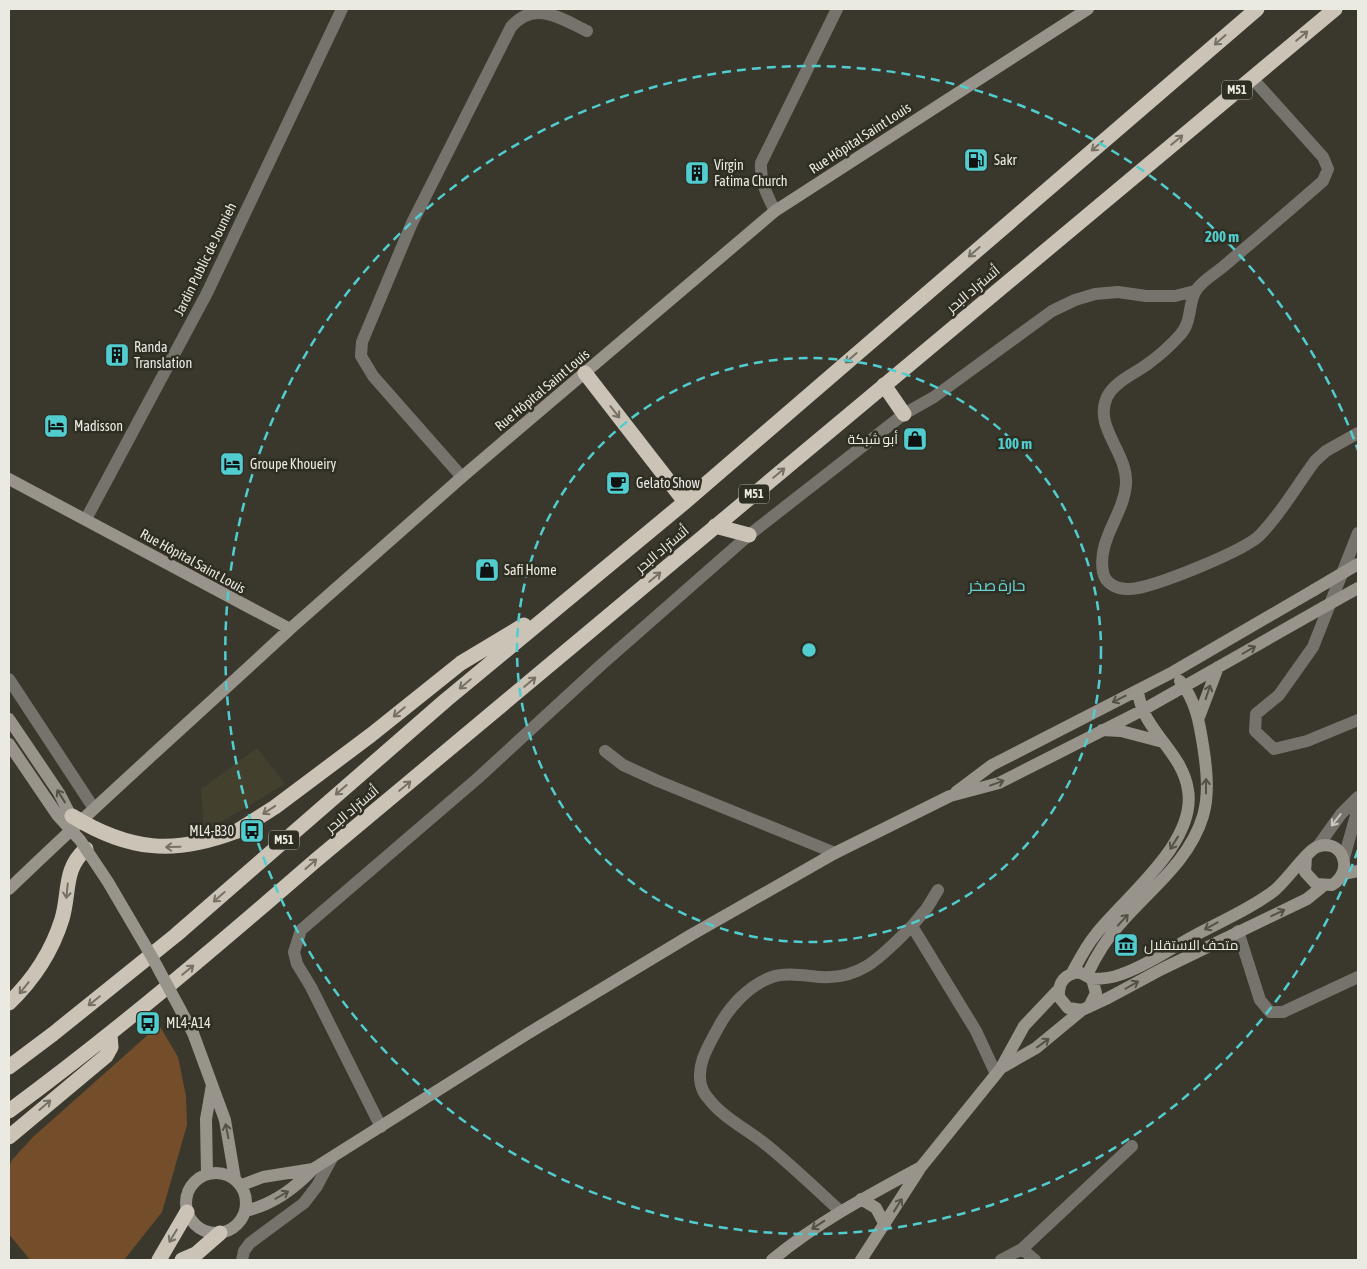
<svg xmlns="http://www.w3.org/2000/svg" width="1367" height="1269" font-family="'Asap Condensed',Cairo,sans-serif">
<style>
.built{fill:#43402e}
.green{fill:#744e2a}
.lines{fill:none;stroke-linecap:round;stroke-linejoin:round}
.street{stroke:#76736d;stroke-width:12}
.secondary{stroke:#98938b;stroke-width:12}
.highway{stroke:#cbc3b6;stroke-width:15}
.secondary-bridge{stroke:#98938b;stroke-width:12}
.highway-bridge{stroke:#cbc3b6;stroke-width:15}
.oneway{stroke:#757165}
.oneway2{stroke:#545147}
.oneway3{stroke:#c7c6bf}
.ring{fill:none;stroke:#52cdcf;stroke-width:2.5;stroke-dasharray:9 6}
.labels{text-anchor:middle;stroke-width:5;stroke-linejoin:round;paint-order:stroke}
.shield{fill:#2f2e23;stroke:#b2b1a9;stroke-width:1}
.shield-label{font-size:12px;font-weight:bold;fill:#eae9e2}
.street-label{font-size:14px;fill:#eae9e2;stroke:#2f2e23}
.poi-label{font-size:14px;fill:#eae9e2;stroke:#2f2e23;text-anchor:start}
.quarter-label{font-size:16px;fill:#67d4d6;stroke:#2f2e23}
.centre{fill:#52cdcf;stroke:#2f2e23;stroke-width:2.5}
.ring-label{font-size:15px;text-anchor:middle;font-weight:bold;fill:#52cdcf;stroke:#2f2e23;stroke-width:5;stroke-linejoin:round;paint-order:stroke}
</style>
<rect width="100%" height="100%" fill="#3a382d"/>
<path class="built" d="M257 748 285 784 204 832 201 789Z"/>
<path class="green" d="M159 1025 178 1057 186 1096 187 1125 162 1212 124 1260H30L9 1234V1167L12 1160 33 1137Z"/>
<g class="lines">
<path class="street" d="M1252 78 1323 157 1328 169 1323 181C1290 210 1257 238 1224 266 1216 273 1200 282 1195 292 1188 306 1192 322 1180 335 1171 345 1160 355 1149 363 1135 374 1115 381 1107 397 1093 427 1128 452 1126 484 1124 515 1097 539 1103 572 1105 584 1118 590 1130 589 1153 588 1244 551 1260 535 1281 514 1297 485 1315 461L1326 451 1358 433
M775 211C767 195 760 182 761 163L837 9
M462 477 373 376 361 356 362 342 412 223 511 27C534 0 560 18 587 31
M86 519 207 293 342 9
M1358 533 1313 647 1279 695 1256 714 1255 731 1274 749 1307 741 1358 720
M9 679 93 807
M605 751 623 765 658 781 835 853
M1318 846 1341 814 1358 797
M1344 858 1358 808
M912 926 927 908 938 890
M1238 931 1260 1000 1270 1012H1283L1358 977
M381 1127 311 987 297 964 294 952 301 930 478 778 601 665 749 535 904 414 934 397 1052 311 1075 300 1095 294 1118 292 1146 296H1175L1195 291
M840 1211C815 1188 790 1164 764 1143 746 1129 721 1116 708 1098 705 1095 702 1089 701 1085 696 1064 709 1045 718 1028 729 1007 749 985 772 977 786 972 806 976 821 977 863 980 884 953 912 926L976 1031 996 1074
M1022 1249 1035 1260
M242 1260 244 1251 250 1243 304 1203 317 1186 332 1158
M1001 1260 1022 1249 1132 1146"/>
<path class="secondary" d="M9 479 290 629 462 477 775 211 1088 9
M1199 717 1218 667
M1102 730 1121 731 1163 742
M956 792 992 765 1173 672 1314 590
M1343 874 1358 871
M9 889C101 800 196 716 290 629
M1072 973C1079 960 1086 946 1096 934 1125 897 1197 843 1188 790 1182 750 1141 730 1138 690
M1087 975C1096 956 1106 939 1120 924 1150 889 1189 862 1203 816 1209 795 1207 773 1204 752 1200 726 1197 702 1180 681
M1092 979C1102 979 1112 978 1122 974 1146 966 1170 949 1192 937 1219 922 1251 909 1275 890 1286 881 1308 850 1317 847 1341 837 1356 870 1332 885L1316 884 1305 872 1306 857
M1089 1007 1096 993 1092 979 1079 972C1065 974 1058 982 1059 997L1068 1008 1082 1010 1108 998 1162 969 1307 899 1323 886
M193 1033 225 1120 235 1179
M1001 1068 1036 1048 1082 1010
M186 1203a30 30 0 1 1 60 0a30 30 0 1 1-60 0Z
M207 1174 206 1119 212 1085
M242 1185 263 1177 313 1169
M861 1199 876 1208 885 1225
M245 1211C272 1205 295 1188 313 1169L527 1034 691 935 835 853 950 796 999 783 1141 711 1324 607
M772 1260C818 1222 869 1195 921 1167
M861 1260 921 1167 1001 1068 1024 1026 1058 990"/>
<path class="highway" d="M585 373 685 502
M884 385 904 414
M715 526 749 535
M237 831 275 807 371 735 461 663 524 625
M9 1003C33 980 52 951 62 919 70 892 63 869 86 849
M9 1067 53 1034 176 935 446 700 685 502 1257 9
M9 1111C115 1033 216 947 315 861L1335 9
M9 1137 106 1056 111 1047 110 1035
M159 1260 187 1212
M182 1260 196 1254 220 1233"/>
<path class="secondary-bridge" d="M1314 590 1358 564
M1324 607 1358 588
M9 719 59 793 75 824
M9 744 58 816 80 840 108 882 152 957 193 1033"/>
<path class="highway-bridge" d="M72 816C129 851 174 855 237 831"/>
</g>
<defs><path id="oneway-shaft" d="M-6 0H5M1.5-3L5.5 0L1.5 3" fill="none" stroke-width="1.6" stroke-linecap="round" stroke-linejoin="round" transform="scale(1.25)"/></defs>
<g class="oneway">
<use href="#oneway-shaft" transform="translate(1302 36) rotate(-40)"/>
<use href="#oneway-shaft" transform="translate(1220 40) rotate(139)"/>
<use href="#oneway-shaft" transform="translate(1177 140) rotate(-40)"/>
<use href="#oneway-shaft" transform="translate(1097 146) rotate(139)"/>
<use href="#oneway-shaft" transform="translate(974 252) rotate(139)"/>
<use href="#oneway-shaft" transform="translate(851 358) rotate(139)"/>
<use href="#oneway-shaft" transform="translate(615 412) rotate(52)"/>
<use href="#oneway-shaft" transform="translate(779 473) rotate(-40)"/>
<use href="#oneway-shaft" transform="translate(655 577) rotate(-40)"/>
<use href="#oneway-shaft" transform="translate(530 682) rotate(-40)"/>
<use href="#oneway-shaft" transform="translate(465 684) rotate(140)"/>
<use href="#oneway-shaft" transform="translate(399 712) rotate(140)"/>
<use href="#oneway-shaft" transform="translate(405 786) rotate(-40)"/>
<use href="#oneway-shaft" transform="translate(341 790) rotate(139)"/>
<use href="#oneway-shaft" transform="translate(269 810) rotate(147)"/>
<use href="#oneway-shaft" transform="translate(173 847) rotate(179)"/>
<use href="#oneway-shaft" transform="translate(311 864) rotate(-41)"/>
<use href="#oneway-shaft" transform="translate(67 891) rotate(96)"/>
<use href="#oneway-shaft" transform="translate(219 897) rotate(139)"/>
<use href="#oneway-shaft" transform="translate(188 970) rotate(-40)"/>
<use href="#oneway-shaft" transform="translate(24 988) rotate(129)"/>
<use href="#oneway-shaft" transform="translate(94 1001) rotate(141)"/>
<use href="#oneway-shaft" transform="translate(45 1105) rotate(-41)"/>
<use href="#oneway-shaft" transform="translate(173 1236) rotate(121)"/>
</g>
<g class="oneway2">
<use href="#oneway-shaft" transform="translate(1249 650) rotate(-30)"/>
<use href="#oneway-shaft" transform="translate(1208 692) rotate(-72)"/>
<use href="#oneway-shaft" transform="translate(1119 699) rotate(153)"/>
<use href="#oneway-shaft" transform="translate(997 783) rotate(-20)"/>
<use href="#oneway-shaft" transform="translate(1206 786) rotate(-90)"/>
<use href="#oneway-shaft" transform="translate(61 796) rotate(-122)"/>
<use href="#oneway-shaft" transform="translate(1174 843) rotate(122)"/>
<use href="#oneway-shaft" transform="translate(1278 913) rotate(-25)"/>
<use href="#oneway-shaft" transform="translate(1123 920) rotate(-47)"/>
<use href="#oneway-shaft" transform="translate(1211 926) rotate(151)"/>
<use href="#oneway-shaft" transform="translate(1132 985) rotate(-30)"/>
<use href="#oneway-shaft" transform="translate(1043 1043) rotate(-36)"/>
<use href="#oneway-shaft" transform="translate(227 1131) rotate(-101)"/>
<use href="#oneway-shaft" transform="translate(282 1195) rotate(-30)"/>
<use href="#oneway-shaft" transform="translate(898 1205) rotate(-58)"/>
<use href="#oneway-shaft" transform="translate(818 1225) rotate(147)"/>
</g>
<use class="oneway3" href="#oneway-shaft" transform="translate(1336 820) rotate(128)"/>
<g class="ring">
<circle cx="809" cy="650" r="292"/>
<path d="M1358 850A584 584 0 1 1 1358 450"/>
</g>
<defs>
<symbol id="fuel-square" viewBox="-11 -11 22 22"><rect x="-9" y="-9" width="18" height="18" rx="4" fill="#52cdcf" stroke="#2f2e23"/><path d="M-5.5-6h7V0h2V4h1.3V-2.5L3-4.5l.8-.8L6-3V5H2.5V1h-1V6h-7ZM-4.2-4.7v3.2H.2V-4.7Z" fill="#111"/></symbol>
<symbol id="building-square" viewBox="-11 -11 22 22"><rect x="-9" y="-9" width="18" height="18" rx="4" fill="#52cdcf" stroke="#2f2e23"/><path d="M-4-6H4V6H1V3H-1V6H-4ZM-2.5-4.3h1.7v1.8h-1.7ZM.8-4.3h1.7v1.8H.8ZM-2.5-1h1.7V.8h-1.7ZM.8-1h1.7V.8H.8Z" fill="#111"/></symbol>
<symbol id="hotel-square" viewBox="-11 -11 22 22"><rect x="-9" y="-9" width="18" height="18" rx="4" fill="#52cdcf" stroke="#2f2e23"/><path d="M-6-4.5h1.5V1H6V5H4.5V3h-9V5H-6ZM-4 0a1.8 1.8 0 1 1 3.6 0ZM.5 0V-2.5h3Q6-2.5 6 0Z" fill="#111"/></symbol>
<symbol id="shop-square" viewBox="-11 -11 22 22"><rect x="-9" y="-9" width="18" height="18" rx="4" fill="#52cdcf" stroke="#2f2e23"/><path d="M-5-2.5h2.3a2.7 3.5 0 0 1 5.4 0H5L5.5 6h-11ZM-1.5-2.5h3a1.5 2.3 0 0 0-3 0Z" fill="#111"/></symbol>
<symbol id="cafe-square" viewBox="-11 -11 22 22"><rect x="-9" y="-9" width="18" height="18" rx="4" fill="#52cdcf" stroke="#2f2e23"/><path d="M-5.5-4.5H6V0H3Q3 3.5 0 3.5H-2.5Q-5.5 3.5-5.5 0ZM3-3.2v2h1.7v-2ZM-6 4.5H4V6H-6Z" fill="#111"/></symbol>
<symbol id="bus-square" viewBox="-11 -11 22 22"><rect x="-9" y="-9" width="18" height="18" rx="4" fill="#52cdcf" stroke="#2f2e23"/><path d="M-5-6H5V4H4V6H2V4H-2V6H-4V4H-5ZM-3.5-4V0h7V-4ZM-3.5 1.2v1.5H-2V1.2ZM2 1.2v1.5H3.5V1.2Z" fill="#111"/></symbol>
<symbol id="museum-square" viewBox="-11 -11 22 22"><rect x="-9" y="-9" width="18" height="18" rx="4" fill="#52cdcf" stroke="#2f2e23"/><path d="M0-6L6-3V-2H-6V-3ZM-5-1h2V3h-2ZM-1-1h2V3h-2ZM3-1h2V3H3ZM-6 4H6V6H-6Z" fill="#111"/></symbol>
</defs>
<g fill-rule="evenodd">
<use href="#fuel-square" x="962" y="146" width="28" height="28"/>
<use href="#building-square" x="683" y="159" width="28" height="28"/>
<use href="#building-square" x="103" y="341" width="28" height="28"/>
<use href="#hotel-square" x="42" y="412" width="28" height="28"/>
<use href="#shop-square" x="901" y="425" width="28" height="28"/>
<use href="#hotel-square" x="218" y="450" width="28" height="28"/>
<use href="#cafe-square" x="604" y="469" width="28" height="28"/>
<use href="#shop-square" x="473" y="556" width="28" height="28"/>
<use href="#bus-square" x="238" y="817" width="28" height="28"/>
<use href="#museum-square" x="1112" y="931" width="28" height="28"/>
<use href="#bus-square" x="134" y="1009" width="28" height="28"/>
</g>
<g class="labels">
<g class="shield">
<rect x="1222" y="80.5" width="30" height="19" rx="4"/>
<rect x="739" y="484.5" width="30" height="19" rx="4"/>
<rect x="269" y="830.5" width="30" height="19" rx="4"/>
</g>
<g class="shield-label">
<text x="1237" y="94">M51</text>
<text x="754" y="498">M51</text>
<text x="284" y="844">M51</text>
</g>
<g class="street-label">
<text transform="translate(860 138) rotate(-33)" y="5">Rue Hôpital Saint Louis</text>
<text transform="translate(205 259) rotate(-64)" y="5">Jardin Public de Jounieh</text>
<text transform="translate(973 289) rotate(-40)" y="5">أتستراد البحر</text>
<text transform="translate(542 390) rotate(-40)" y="5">Rue Hôpital Saint Louis</text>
<text transform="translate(662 549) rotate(-40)" y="5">أتستراد البحر</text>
<text transform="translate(193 561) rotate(29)" y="5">Rue Hôpital Saint Louis</text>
<text transform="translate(352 809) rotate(-40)" y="5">أتستراد البحر</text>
</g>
<g class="poi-label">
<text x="994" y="165">Sakr</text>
<text x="714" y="170">Virgin<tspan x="714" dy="16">Fatima Church</tspan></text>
<text x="134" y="352">Randa<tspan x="134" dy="16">Translation</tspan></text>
<text x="74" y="431">Madisson</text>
<text x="898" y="444" text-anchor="end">أبو شبكة</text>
<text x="250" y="469">Groupe Khoueiry</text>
<text x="636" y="488">Gelato Show</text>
<text x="504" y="575">Safi Home</text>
<text x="234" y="836" text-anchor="end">ML4-B30</text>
<text x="1144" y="950">متحف الاستقلال</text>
<text x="166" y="1028">ML4-A14</text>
</g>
<g class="quarter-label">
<text x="997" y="591">حارة صخر</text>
</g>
</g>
<circle cx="809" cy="650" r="8" class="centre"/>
<g class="ring-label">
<text x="1222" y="242">200 m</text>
<text x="1015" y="449">100 m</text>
</g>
<rect width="1367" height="1269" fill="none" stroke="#eae9e2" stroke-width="20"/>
</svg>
